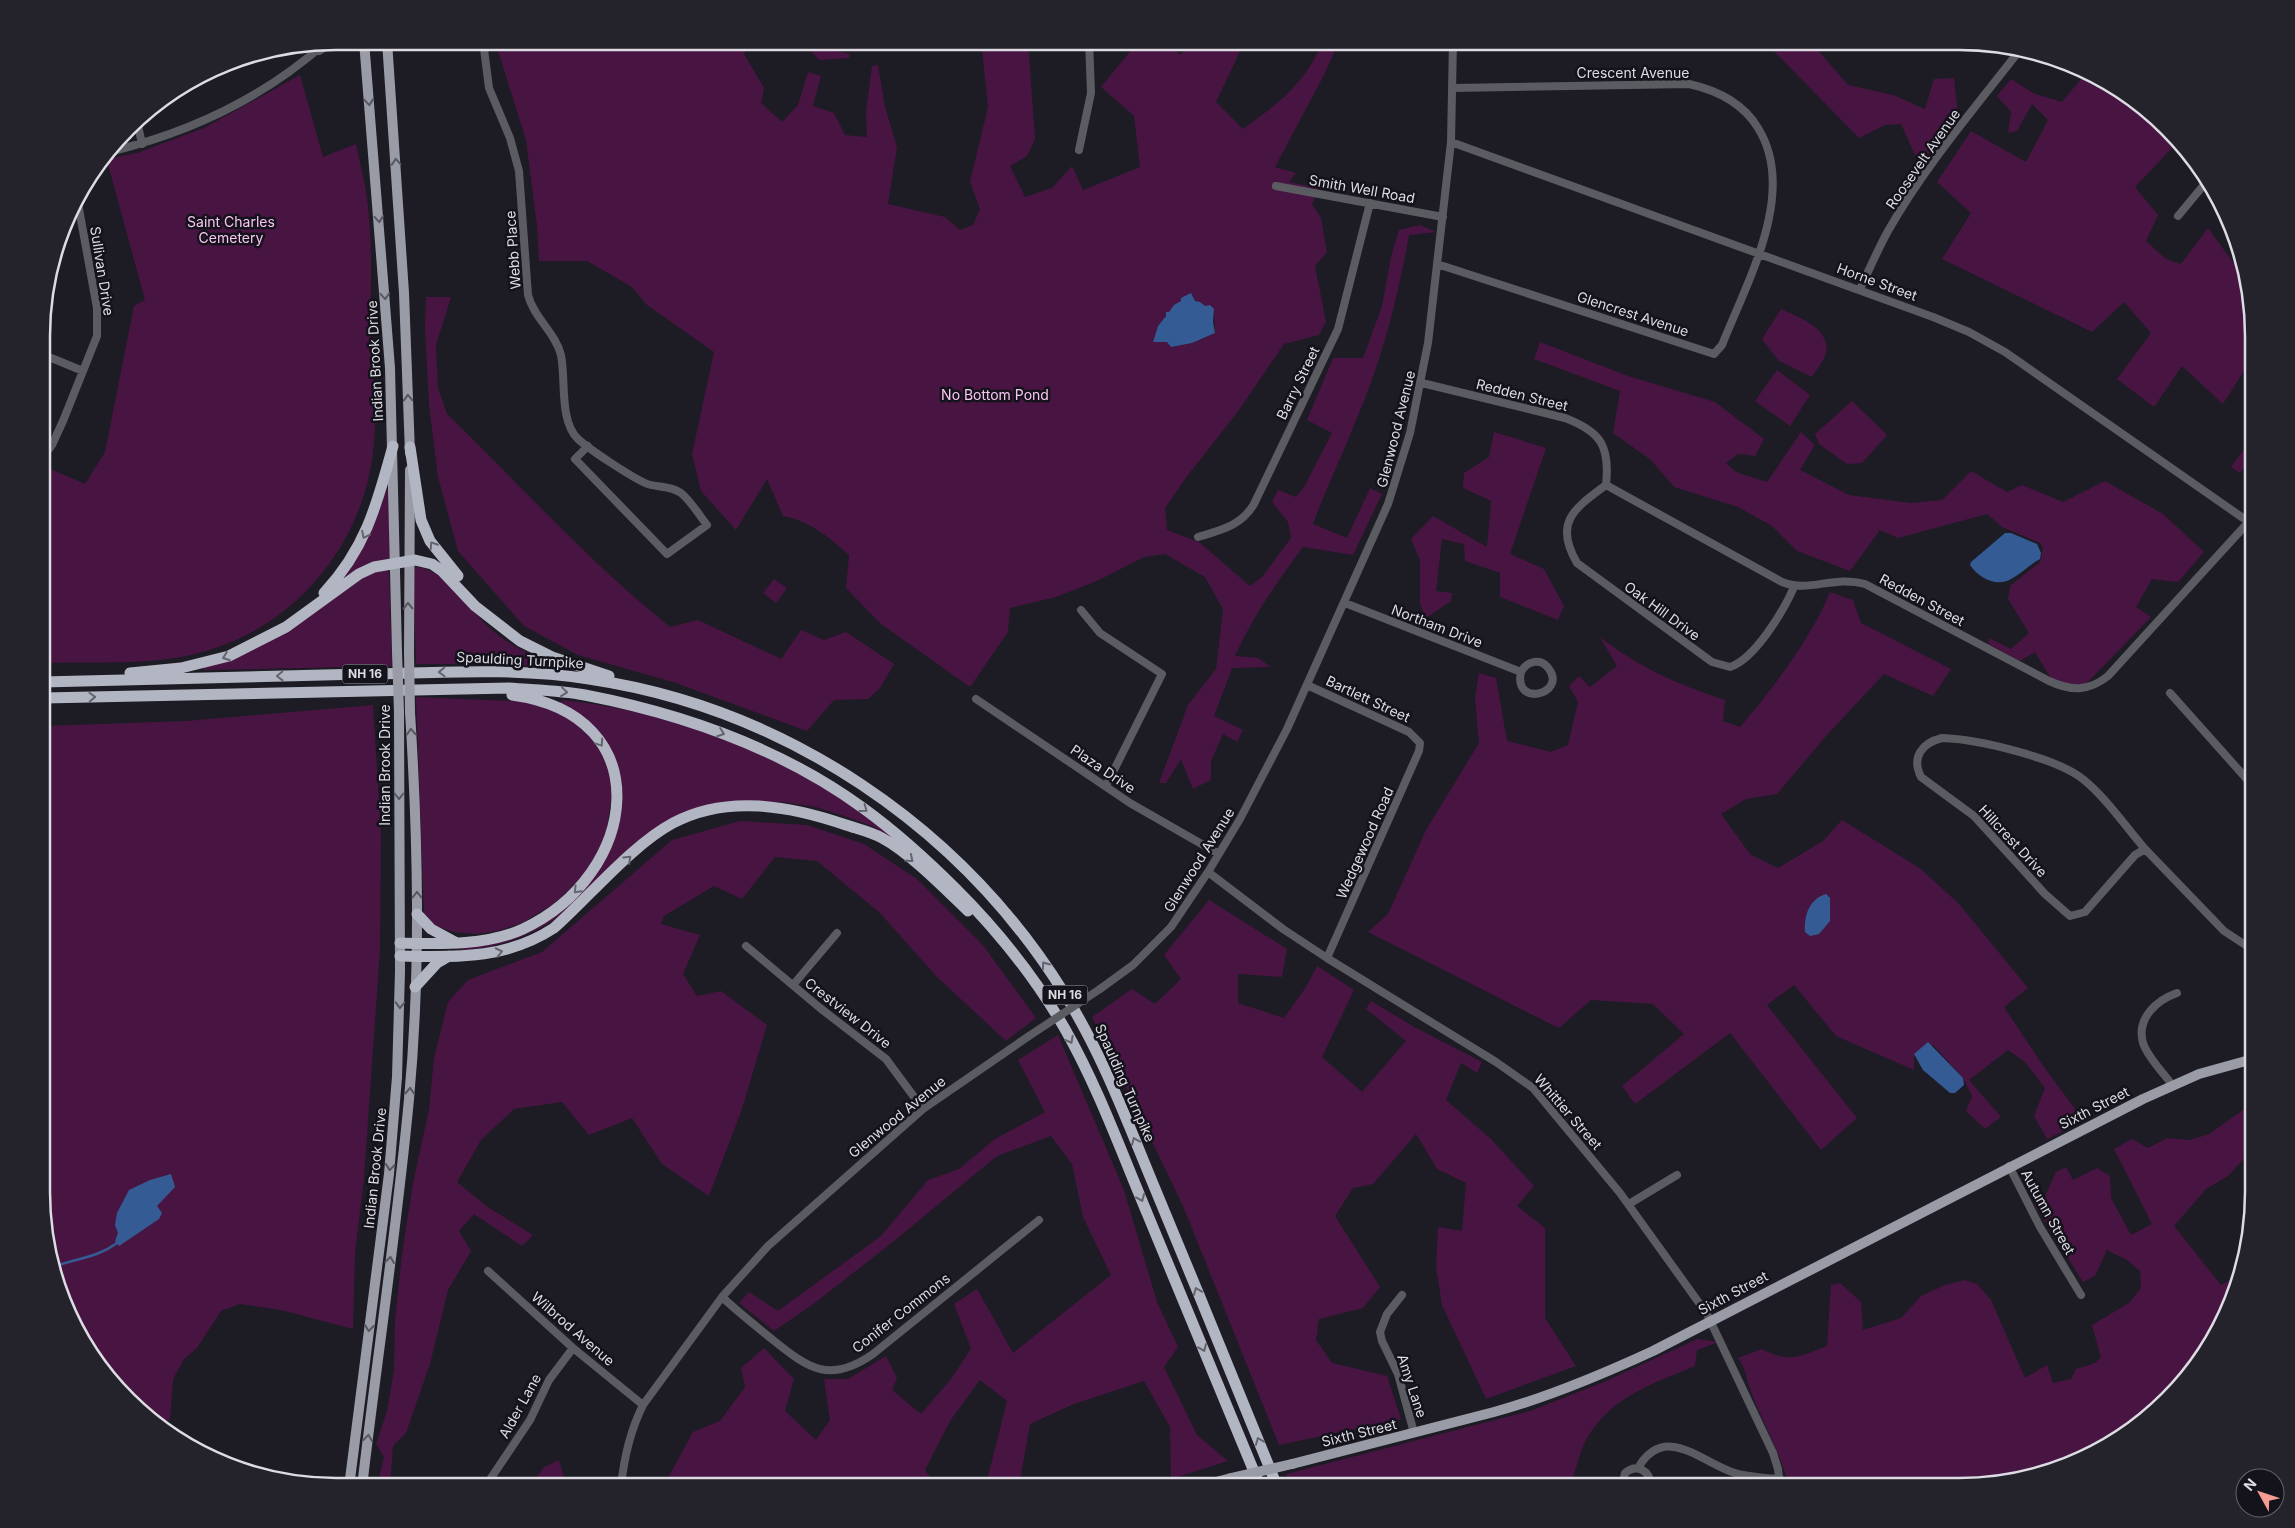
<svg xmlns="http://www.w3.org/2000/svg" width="2295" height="1528" font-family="Inter,sans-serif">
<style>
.green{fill:#481543;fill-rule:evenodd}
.water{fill:#355b95}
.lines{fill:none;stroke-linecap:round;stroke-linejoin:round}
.stream{stroke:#355b95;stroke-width:2.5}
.minor{stroke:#5b5c61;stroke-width:8}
.major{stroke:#999ca6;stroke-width:10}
.highway{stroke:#b2b5c2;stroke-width:11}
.minor-bridge{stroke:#5b5c61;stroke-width:8}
.major-bridge{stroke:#999ca6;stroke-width:10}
.oneway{stroke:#565760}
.oneway2{stroke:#63646e}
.labels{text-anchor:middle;stroke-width:5;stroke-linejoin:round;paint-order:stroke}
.shield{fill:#14121b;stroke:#a19fa7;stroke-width:1}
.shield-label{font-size:12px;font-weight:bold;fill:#dddce3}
.street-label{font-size:14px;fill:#dddce3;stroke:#14121b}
.park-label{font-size:14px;fill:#f8c5f0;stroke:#14121b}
.rim{fill:none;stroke:#dddce3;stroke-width:2.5}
</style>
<rect width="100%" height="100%" fill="#1d1b24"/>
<path class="green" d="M495 41H752L744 54 764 88 761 103 782 122 798 105 808 72 821 76 813 106 834 113 845 135 867 137 866 111 872 66 878 65 885 107 897 147 888 204 945 217 960 230 973 225 980 209 970 182 988 107 982 50 989 41H1028L1035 139 1027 156 1010 166 1025 197 1052 188 1072 166 1083 190 1140 167 1134 116 1101 87 1137 43 1168 41 1180 55 1192 41H1245L1216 102 1243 129C1280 102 1304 85 1323 41H1339L1324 75 1275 167 1296 173 1289 182 1319 188 1312 204 1321 218 1327 252 1315 266 1326 322 1319 335 1284 344 1239 410 1188 475 1165 508 1167 530 1199 542 1250 586 1262 577 1291 538 1288 522 1272 502 1278 490 1296 497 1304 487 1332 433 1307 420 1333 358H1363L1382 306 1391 257 1399 230 1420 225 1436 232 1409 235C1398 297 1382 360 1357 418 1343 454 1326 488 1313 524L1347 538 1370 488 1382 494 1353 555 1303 547C1277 582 1253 616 1235 656L1258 658 1271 667 1232 668 1214 716 1243 730 1237 742 1223 734 1211 761V780L1193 789 1181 759 1166 783H1159L1188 705 1216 669 1223 609 1205 577 1165 554 1144 557 1099 580 1056 597 1010 608 1008 632 970 687 881 624 846 588 849 555C829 537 810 521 783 516L767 479 736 530 701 491 692 454 714 352 647 305 632 287 587 261H539L537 226 526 140ZM1191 293 1195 302 1214 309 1215 333 1192 343 1171 347 1167 342 1153 341 1158 326 1169 312Z
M803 41H825L826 49 850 54 849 58 819 60Z
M1760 41H1810L1848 85 1893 95 1925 109 1934 79 1954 78 1958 115 1920 166 1901 124 1885 125 1859 138 1768 45Z
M2086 73 2123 91 2177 139 2172 148 2135 187 2158 215 2146 241 2166 259 2181 264 2208 228 2235 265 2244 263 2253 317V378L2244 371 2223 404 2182 366 2154 407 2117 379 2151 333 2124 302 2092 332 1942 259 1971 213 1937 182 1971 131 2026 162 2048 120 2032 104 2017 131 2008 133 2011 112 1997 96 2011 79 2035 94 2062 102Z
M300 75 323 157 356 144C360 164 366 186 368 207 373 248 370 290 371 331 372 371 378 413 373 452 363 543 297 624 209 650 156 667 98 661 44 663V466L85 484 105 452 134 306 145 300 107 161 117 157 137 153 204 128Z
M426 297H451L436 345 438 388 447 414C521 486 590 563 670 627L698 620 781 659 801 630 824 640 846 632 894 664 880 688 868 699 834 700 807 731 676 683 578 655 524 626 458 551 438 477 429 405 425 328Z
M1781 309C1798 317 1831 328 1826 353 1824 361 1816 370 1812 377L1779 361 1762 339Z
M1540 342 1628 376 1715 402 1764 439 1755 456 1738 454 1726 463 1736 472 1767 482 1801 432 1815 445 1800 470 1849 495 1911 503 1942 500 1971 471 2007 492 2022 485 2063 502 2105 481 2163 514 2204 552 2178 582 2152 579 2136 607 2151 617 2086 684 2064 687 2050 677 2035 652 2020 661 1988 644 1989 638 2011 649 2029 633 2008 599 2010 586 2040 562 2043 548 2040 543 2002 527 1987 514 1898 538 1880 530 1850 571 1797 551 1772 526 1738 507 1674 487 1651 460 1613 433 1620 391 1534 359Z
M1777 370 1810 395 1790 426 1755 401Z
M1852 401 1887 435 1862 463 1847 464 1819 444 1815 434Z
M1494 432 1546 448 1510 554 1544 569 1564 606 1558 620 1500 597V573L1465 561 1464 544 1442 539 1436 591 1452 593 1451 601 1426 618 1420 604V560L1411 539 1433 516 1487 547 1491 501 1463 488 1464 473 1489 457Z
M2253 437V456L2240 473 2231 467Z
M386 490H388L390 558 369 563 345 579 343 577C362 549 377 523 386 490Z
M413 567C445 566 470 612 493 631 511 646 532 656 555 663L554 667 501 664H416Z
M387 569 389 573 392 666 204 670V667L217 664 366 574Z
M774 579 787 588 776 603 763 593Z
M1830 592 1853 600 1861 623 1951 669 1933 696 1884 674 1826 736 1777 794 1746 799 1721 814 1750 854 1778 868 1823 841 1842 820 1921 869 1959 904 2028 988 2004 1007 2044 1067 2084 1121 2047 1139 2034 1116 2045 1088 2025 1062 2008 1050 1969 1080 2001 1117 1985 1129 1966 1111 1972 1096 1963 1078 1933 1045 1914 1054V1070L1836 1036 1794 985 1767 1005 1857 1118 1821 1150 1730 1033 1635 1104 1622 1086 1684 1034 1653 1004 1591 1000 1559 1028 1368 932 1388 914 1426 830 1479 743 1475 699 1479 673 1496 678 1507 741 1551 752 1568 745 1578 702 1569 686 1579 676 1590 687 1617 666 1600 637C1640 668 1677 684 1725 700L1723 721 1740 727C1771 691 1812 637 1830 592Z
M416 697 535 702 580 724 605 758 613 789 605 839 583 876 555 903 522 923 497 931 476 934 455 932 435 926 424 914Z
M562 700C644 708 726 735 798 773 832 791 863 814 894 836L892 838 872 826 844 816 816 807 783 802 744 803 691 813 551 922C522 939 496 948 462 950V947L509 938 591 878 620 786 585 720 561 703Z
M373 705 381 835 380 949 364 1178 355 1253 353 1329 281 1310 240 1304 221 1311 197 1348 184 1359 173 1379 170 1419 162 1429 127 1400 81 1340 44 1231V726L186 721Z
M740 821 807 825 864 844 917 879 982 944 1036 1018 1006 1041 937 977 880 913 817 861 775 857 742 899 714 886 664 916 661 924 700 935 683 974 697 996 721 991 767 1025 742 1109 709 1196 662 1164 632 1118 589 1135 562 1102 514 1109 481 1140 457 1182 486 1206 533 1235 522 1246 474 1214 459 1231 471 1251 448 1290 430 1364 406 1433 393 1446 390 1487H377L384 1457 376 1444 387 1411 394 1370 395 1320 402 1254 413 1183 429 1109 434 1058 448 1002 468 980 542 952 672 840Z
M1209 900 1287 949 1282 977 1238 974V1003L1284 1018 1306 987 1317 966 1354 990 1322 1057 1362 1092 1406 1041 1366 1009 1371 1001 1416 1028 1482 1062 1477 1073 1461 1063 1446 1100 1491 1139 1534 1186 1517 1206 1545 1228V1318L1576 1366 1486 1399 1442 1305 1436 1267 1438 1227 1462 1231 1466 1183 1437 1169 1416 1134 1373 1184 1353 1188 1335 1216 1380 1287 1363 1308 1319 1319 1316 1340 1332 1363 1387 1376 1401 1419 1279 1445 1183 1206 1092 1017 1132 989 1155 1004 1181 979 1164 955Z
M1058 1035 1124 1190 1157 1302 1178 1347 1164 1367 1197 1435 1228 1461 1171 1479 1170 1427 1144 1381 1074 1404 1030 1424 1019 1486H998L987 1480 1007 1401 980 1380 950 1421 925 1470 937 1487H663L693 1432 720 1421 745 1387 741 1368 764 1348 794 1379 785 1411 816 1440 830 1420 824 1379H848L886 1356 897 1378 892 1390 921 1414 951 1379 971 1349 954 1304 977 1289 1013 1353 1111 1275 1083 1217 1072 1164 1051 1136 997 1156 894 1241 812 1305 774 1331 739 1303 749 1292 778 1311 881 1236 928 1180 959 1169 995 1139 1045 1112 1018 1060Z
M2253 1103V1149L2228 1176 2206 1189 2174 1226 2221 1285 2241 1274 2238 1287 2204 1356 2154 1414 2106 1447 2036 1477 1978 1486H1789C1780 1451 1761 1420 1749 1386 1745 1374 1746 1369 1738 1358L1762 1349C1790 1364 1800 1356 1827 1346L1831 1285 1840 1283 1861 1302 1863 1330 1901 1318 1921 1296 1945 1285 1965 1280 1977 1284 1991 1300 2025 1378 2047 1365 2053 1383 2071 1379 2076 1369 2093 1364 2101 1358 2092 1325 2129 1303 2141 1288 2140 1271 2127 1260 2107 1250 2095 1276 2083 1282 2034 1204 2045 1196 2056 1172 2066 1167 2073 1180 2097 1168 2110 1176 2111 1198 2131 1235 2152 1224 2114 1149 2132 1139 2148 1148 2167 1138 2190 1140 2209 1134Z
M1697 1339 1718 1342 1697 1350 1695 1366C1650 1385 1606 1398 1583 1446 1578 1459 1575 1473 1570 1486H1292L1286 1474 1530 1411 1604 1382Z
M559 1460 567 1487H514L513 1484 533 1482 544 1467Z"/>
<path class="water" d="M1191 293 1195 301 1200 302 1205 306 1210 305 1214 309 1213 322 1215 333 1192 343 1171 347 1167 342H1153L1158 326 1166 316V312H1169L1174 305 1181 301V298Z
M2005 533H2011L2037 544 2041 553 2040 559C2029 565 2021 574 2011 579 1996 588 1978 577 1970 565L1971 562Z
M1826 894 1830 898V921L1819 934 1810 936 1805 932C1804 916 1809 899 1826 894Z
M1928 1042 1963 1078 1964 1085 1955 1093H1950L1923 1070 1914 1054Z
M171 1174 175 1187 157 1206 162 1213 159 1219 119 1246 115 1241 118 1233 115 1225 117 1213 129 1190 150 1180Z"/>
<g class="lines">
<path class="stream" d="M56 1266C77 1258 97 1258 117 1243"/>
<path class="minor" d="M483 41 489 88 510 138 519 171 528 295C534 318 555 332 561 355 566 379 559 421 578 439 590 450 630 476 645 483 656 488 670 485 681 493 691 501 699 515 707 525L667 554 575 459 588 446
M319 51 335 41
M137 121 142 144
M1451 142 1933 317 1969 332 2005 352 2253 525
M1079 150 1091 93 1089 41
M113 151C190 132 264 97 324 44
M1276 186 1443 217
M2178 216 2208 180
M1437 264 1714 354 1722 345C1747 282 1798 192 1758 128 1743 103 1716 90 1689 84L1453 88
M1860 289C1869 270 1878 249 1888 231 1925 166 1974 109 2019 51
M44 355 83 371
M1422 383 1565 418C1602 432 1610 447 1606 485
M44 456 52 445 63 421 97 336V308L77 198
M1606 485 1782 582C1809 593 1834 575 1865 584L2049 681C2071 691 2088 692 2108 676L2253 517
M1606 485C1575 508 1553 522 1577 563L1712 662 1730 667C1755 659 1784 610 1794 587
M1198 537C1221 530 1241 526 1254 504L1338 329 1370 203
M1345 603 1521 672C1513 708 1567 694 1549 669 1541 657 1527 661 1521 672
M1081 610 1100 633 1162 674 1106 786
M2253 665V664
M1307 685 1409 732 1420 743 1419 751 1327 958
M2170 693 2253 786
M976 699 1130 803 1219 854
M1942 738C1977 739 2058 758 2084 780 2107 799 2125 826 2145 849L2135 855 2085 912 2070 916 2045 894 1974 816 1921 777C1911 757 1922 743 1942 738Z
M2145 849 2224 931 2253 950
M1208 872 1283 929 1327 958 1496 1062 1533 1088 1620 1193 1707 1314 1773 1453 1778 1469 1780 1486
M746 946 820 1008 886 1059 923 1109
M793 985 837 933
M1100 989 1133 965 1171 927 1208 872 1240 819 1287 729 1388 504 1410 433 1428 343 1451 142 1453 41
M2172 1085C2163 1072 2148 1058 2143 1043 2136 1018 2157 1000 2177 993
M2009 1166 2040 1227 2081 1295
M1629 1204 1677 1175
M488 1271 573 1348 643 1405
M1402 1295 1387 1314 1380 1332 1382 1341 1398 1374 1414 1433
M722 1297C738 1312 756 1326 773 1340 809 1369 830 1384 873 1354L1039 1220
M1638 1468C1665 1422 1702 1463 1735 1473 1749 1477 1765 1478 1780 1479
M491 1478 530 1420 549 1380 573 1348
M1622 1486 1625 1473C1637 1463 1651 1471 1650 1486
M621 1487C624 1457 630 1431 643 1405L722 1297 768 1246 923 1109 1029 1036"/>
<path class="major" d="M364 41 390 368 397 652
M387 41 404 293 410 453
M409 652 410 470
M1292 1464 1494 1412C1549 1397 1601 1375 1653 1351L2143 1099 2199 1074 2253 1059
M1201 1486 1231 1478
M349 1487 389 1174 397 1077 400 971 399 712
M362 1487C377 1358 397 1228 409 1099 421 970 418 841 410 712"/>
<path class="highway" d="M410 447 421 520 430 541 458 576
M324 593C366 548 377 504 393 446
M130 673 181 668 229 656 286 627 359 574 374 567 415 560 432 564 442 571 475 606 520 641 552 657 609 676
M44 682C150 679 256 677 363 674 438 673 514 667 589 679 785 708 960 826 1064 993 1103 1055 1128 1124 1156 1191 1197 1289 1237 1388 1277 1486
M44 698 509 688C534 690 560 690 585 695 683 714 782 749 863 808 896 832 927 860 956 889 998 931 1035 977 1065 1029 1098 1087 1121 1151 1147 1213 1185 1304 1223 1395 1260 1486
M417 914 431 929 455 942
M400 943C440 944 486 946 523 929 639 875 661 715 512 695
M400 956C456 957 505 960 554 928 590 896 632 845 673 823 727 794 791 806 846 825 858 829 871 832 882 838 910 853 945 889 968 911
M415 987 437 963 449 956"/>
<path class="minor-bridge" d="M1029 1036 1100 989"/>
<path class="major-bridge" d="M397 652 399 712
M409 652 410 712
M1231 1478 1292 1464"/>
</g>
<defs><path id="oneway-chevron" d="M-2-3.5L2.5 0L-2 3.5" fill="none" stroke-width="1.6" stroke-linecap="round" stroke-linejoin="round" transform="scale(1.25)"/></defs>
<g class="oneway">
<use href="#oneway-chevron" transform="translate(369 102) rotate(85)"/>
<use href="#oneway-chevron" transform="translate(396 162) rotate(-94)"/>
<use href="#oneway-chevron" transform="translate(379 219) rotate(85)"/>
<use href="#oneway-chevron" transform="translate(385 296) rotate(86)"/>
<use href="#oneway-chevron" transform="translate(408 398) rotate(-92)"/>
<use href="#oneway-chevron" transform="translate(408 606) rotate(-91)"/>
<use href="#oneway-chevron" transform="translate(411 732) rotate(-93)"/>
<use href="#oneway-chevron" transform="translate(399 796) rotate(90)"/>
<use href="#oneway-chevron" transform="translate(417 895) rotate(-90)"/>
<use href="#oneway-chevron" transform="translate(400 1005) rotate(91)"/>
<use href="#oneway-chevron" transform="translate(410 1091) rotate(-87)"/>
<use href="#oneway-chevron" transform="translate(390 1167) rotate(96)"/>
<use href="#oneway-chevron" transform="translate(390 1260) rotate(-83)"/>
<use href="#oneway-chevron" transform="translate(369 1328) rotate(97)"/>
<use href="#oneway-chevron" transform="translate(368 1438) rotate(-83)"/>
</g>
<g class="oneway2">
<use href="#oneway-chevron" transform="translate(365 535) rotate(116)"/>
<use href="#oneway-chevron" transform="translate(433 545) rotate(-123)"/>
<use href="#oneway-chevron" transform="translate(226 657) rotate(160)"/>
<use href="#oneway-chevron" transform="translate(442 672) rotate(178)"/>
<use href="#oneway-chevron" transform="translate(280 676) rotate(179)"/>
<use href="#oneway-chevron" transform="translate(564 692) rotate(6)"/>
<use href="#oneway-chevron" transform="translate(92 697) rotate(-2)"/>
<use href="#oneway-chevron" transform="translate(721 733) rotate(20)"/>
<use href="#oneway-chevron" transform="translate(600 743) rotate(56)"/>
<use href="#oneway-chevron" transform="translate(864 809) rotate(36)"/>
<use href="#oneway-chevron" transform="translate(628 859) rotate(-43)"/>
<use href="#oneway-chevron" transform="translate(910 859) rotate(40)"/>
<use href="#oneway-chevron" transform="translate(577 890) rotate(134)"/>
<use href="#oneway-chevron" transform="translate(499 952) rotate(-12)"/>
<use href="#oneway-chevron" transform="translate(1045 965) rotate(-125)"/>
<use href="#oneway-chevron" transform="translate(1070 1040) rotate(62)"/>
<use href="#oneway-chevron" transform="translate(1135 1141) rotate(-113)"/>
<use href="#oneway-chevron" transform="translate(1141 1198) rotate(67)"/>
<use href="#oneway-chevron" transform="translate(1197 1291) rotate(-112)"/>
<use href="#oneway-chevron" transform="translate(1203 1348) rotate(67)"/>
<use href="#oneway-chevron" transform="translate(1259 1441) rotate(-112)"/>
</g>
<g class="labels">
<g class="shield">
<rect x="342.5" y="664.5" width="45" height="19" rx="4"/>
<rect x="1042.5" y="985.5" width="45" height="19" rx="4"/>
</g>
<g class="shield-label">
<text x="365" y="678">NH 16</text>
<text x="1065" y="999">NH 16</text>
</g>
<g class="street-label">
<text x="1633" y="78">Crescent Avenue</text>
<text transform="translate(1923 159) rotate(-55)" y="5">Roosevelt Avenue</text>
<text transform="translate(1362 189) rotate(10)" y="5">Smith Well Road</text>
<text transform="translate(513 250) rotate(-94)" y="5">Webb Place</text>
<text transform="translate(102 271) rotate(81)" y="5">Sullivan Drive</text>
<text transform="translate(1877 282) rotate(20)" y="5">Horne Street</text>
<text transform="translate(1633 314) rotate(18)" y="5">Glencrest Avenue</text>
<text transform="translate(375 361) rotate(-93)" y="5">Indian Brook Drive</text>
<text transform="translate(1298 383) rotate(-64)" y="5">Barry Street</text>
<text transform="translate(1522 395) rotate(14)" y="5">Redden Street</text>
<text transform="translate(1396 429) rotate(-76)" y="5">Glenwood Avenue</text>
<text transform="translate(1922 600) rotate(28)" y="5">Redden Street</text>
<text transform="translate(1662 611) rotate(36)" y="5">Oak Hill Drive</text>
<text transform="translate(1437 626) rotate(21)" y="5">Northam Drive</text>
<text transform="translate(520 660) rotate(3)" y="5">Spaulding Turnpike</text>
<text transform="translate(1368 699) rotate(25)" y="5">Bartlett Street</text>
<text transform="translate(385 765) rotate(-90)" y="5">Indian Brook Drive</text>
<text transform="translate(1103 769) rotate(34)" y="5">Plaza Drive</text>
<text transform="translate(2013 841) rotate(47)" y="5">Hillcrest Drive</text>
<text transform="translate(1365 843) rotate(-66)" y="5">Wedgewood Road</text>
<text transform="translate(1199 860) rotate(-58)" y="5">Glenwood Avenue</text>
<text transform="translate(848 1013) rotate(38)" y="5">Crestview Drive</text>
<text transform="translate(1125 1083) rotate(66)" y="5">Spaulding Turnpike</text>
<text transform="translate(2094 1108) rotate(-27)" y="5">Sixth Street</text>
<text transform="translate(1568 1112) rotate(49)" y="5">Whittier Street</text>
<text transform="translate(897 1117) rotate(-39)" y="5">Glenwood Avenue</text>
<text transform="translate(375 1168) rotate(-84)" y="5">Indian Brook Drive</text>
<text transform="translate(2048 1212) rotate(61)" y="5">Autumn Street</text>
<text transform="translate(1733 1293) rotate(-28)" y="5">Sixth Street</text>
<text transform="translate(901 1313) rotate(-38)" y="5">Conifer Commons</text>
<text transform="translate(573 1329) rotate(41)" y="5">Wilbrod Avenue</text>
<text transform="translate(1412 1386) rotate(72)" y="5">Amy Lane</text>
<text transform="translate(520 1406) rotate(-61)" y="5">Alder Lane</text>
<text transform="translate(1359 1433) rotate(-14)" y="5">Sixth Street</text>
</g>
<g class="park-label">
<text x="231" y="227">Saint Charles<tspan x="231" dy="16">Cemetery</tspan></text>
<text x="995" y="400">No Bottom Pond</text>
</g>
</g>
<path d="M0 0H2295V1528H0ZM336 50H1959A286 286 0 0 1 2245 336V1192A286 286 0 0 1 1959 1478H336A286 286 0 0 1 50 1192V336A286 286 0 0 1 336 50Z" fill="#24222b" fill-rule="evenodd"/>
<path class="rim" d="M336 50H1959A286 286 0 0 1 2245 336V1192A286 286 0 0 1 1959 1478H336A286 286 0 0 1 50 1192V336A286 286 0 0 1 336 50Z"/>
<g transform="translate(2260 1493) rotate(310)"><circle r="24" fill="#14121b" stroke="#64636b"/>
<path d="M0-4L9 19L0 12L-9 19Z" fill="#f59c93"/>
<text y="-8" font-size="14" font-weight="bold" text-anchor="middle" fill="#dddce3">N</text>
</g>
</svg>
